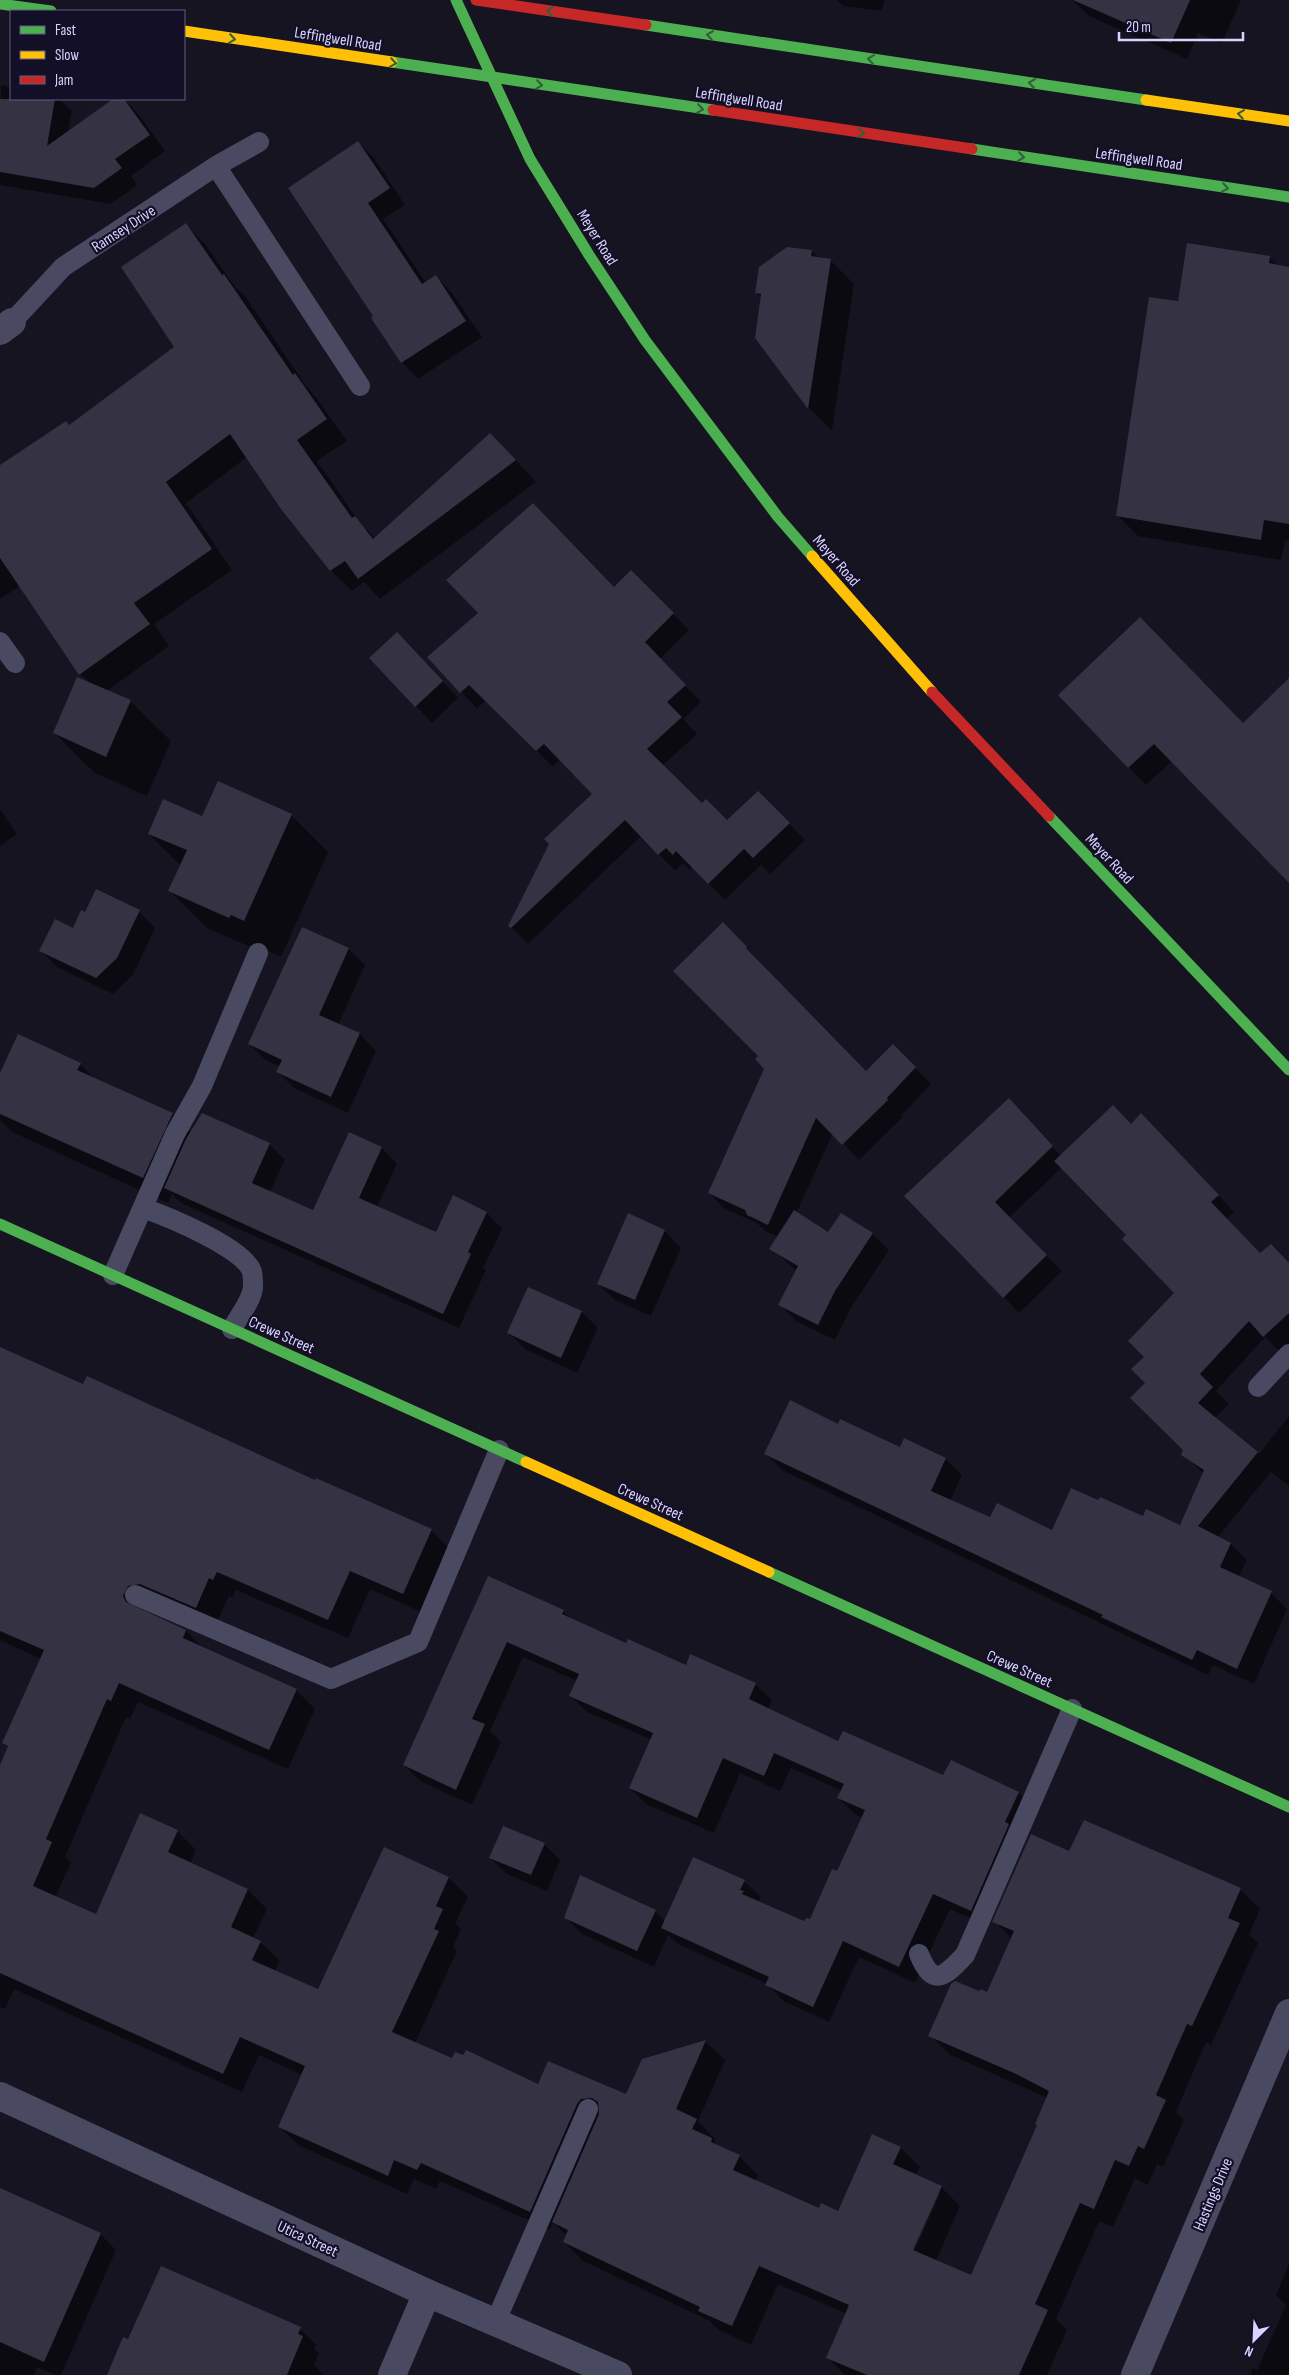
<svg xmlns="http://www.w3.org/2000/svg" width="1289" height="2375" font-family="'Sofia Sans Condensed',sans-serif">
<style>
.shadow{fill:#0007;fill-rule:evenodd}
.building{fill:#343243}
.lines{fill:none;stroke-linecap:round;stroke-linejoin:round}
.lane{stroke:#4a4962;stroke-width:20}
.street{stroke:#4a4962;stroke-width:28}
.fast{stroke:#4caf50;stroke-width:11}
.slow{stroke:#ffc107;stroke-width:11}
.jam{stroke:#c62828;stroke-width:11}
.oneway{stroke:#305f3b}
.labels{text-anchor:middle;stroke-width:4.5;stroke-linejoin:round;paint-order:stroke}
.street-label{font-size:16px;fill:#d9d4ff;stroke:#130f26}
</style>
<rect width="100%" height="100%" fill="#161421"/>
<path class="shadow" d="M837 0H884L882 11 843 6Z
M1072 0H1241L1222 43 1198 33 1187 59 1089 16Z
M1 85 11 87V99H59L72 111 68 132 115 99H124L136 111 165 151 131 176 137 185 111 204 0 185Z
M358 142 374 158 405 205 383 219 426 283 436 276 452 293 482 337 418 379 402 362 373 318 375 316Z
M186 225 206 245 235 287 245 296 306 386 315 396 347 441 317 461 360 523 376 539 511 455 536 482 380 599 364 582 352 591 331 571 282 508 247 457 186 503 232 570 154 624 169 646 107 691 130 701 171 741 147 796 95 773 54 733 90 683 80 674 20 586 0 599V475L176 347Z
M812 251 819 258 830 260 854 284 832 431 809 408 756 337 762 298 756 293Z
M1269 257 1279 266 1289 268V541L1285 540 1281 560 1138 536 1117 515 1179 302Z
M631 572 689 630 660 659 701 702 683 719 697 734 662 766 702 805 727 822 758 792 805 840 770 874 761 865 725 900 693 867 690 870 683 863 675 871 641 836 528 944 510 926 594 794 560 759 553 767 486 700 477 709 429 657 614 588Z
M413 650 458 698 432 723 371 658Z
M1289 693V881L1172 761 1146 785 1060 695 1243 725Z
M0 809 17 834 0 846Z
M291 815 328 852 281 957 268 951 266 954 207 928 170 891 181 866 149 834 203 818Z
M139 912 155 928 133 975 113 994 57 967 41 951 74 930Z
M302 928 349 949 365 965 338 1025 360 1034 376 1051 348 1113 294 1088 278 1072 280 1067 266 1060 249 1044Z
M739 940 762 964 761 965 866 1073 893 1045 931 1084 902 1115 903 1117 859 1160 833 1133 796 1214 828 1234 841 1214 872 1234 889 1250 851 1308 835 1340 796 1321 780 1304 797 1271 771 1248 778 1237 765 1231 757 1223 725 1209 709 1193 766 1068 760 1056Z
M80 1064 96 1080 173 1114 191 1133 269 1144 285 1160 270 1192 314 1211 350 1133 382 1148 397 1164 377 1207 436 1234 454 1197 487 1213 502 1229 483 1268 486 1270 459 1328 181 1203 172 1194 168 1203 12 1132 0 1120V1076Z
M1024 1115 1061 1156 1131 1125 1157 1131 1234 1212 1226 1219 1289 1284V1344L1280 1352 1265 1337 1216 1391 1229 1404 1215 1418 1259 1454 1289 1416V1486L1271 1472 1218 1537 1231 1544 1247 1560 1239 1577 1271 1593 1287 1609 1254 1684 1213 1665 1208 1675 782 1470 766 1454 839 1425 901 1448 945 1459 962 1475 950 1501 991 1519 1052 1532 1099 1502 1144 1518 1180 1526 1204 1474 1183 1454 1185 1450 1147 1383 1146 1357 1175 1293 1128 1235 1062 1167 1009 1218 1062 1271 1019 1313 906 1196Z
M628 1215 665 1231 681 1248 651 1316 615 1300 598 1284Z
M582 1312 598 1328 577 1373 525 1349 509 1333Z
M0 1350 431 1530 450 1550 423 1613 370 1589 348 1638 236 1590 232 1598 229 1596 215 1626 147 1605 143 1612 186 1631 204 1649 296 1690 315 1709 288 1769 138 1702 130 1719 126 1717 65 1857 71 1862 55 1898 97 1916 177 1831 196 1850 190 1864 248 1890 267 1909 253 1938 260 1942 280 1961 275 1971 319 1991 449 1878 468 1897 455 1923 461 1929 453 1947 457 1951 415 2043 452 2060 538 2086 627 2096 643 2061 706 2042 725 2060 698 2121 715 2139 714 2142 720 2148 739 2156 758 2175 755 2182 819 2210 839 2213 873 2136 901 2148 920 2167 916 2175 941 2187 960 2206 936 2261 971 2277 1038 2126 1047 2098 949 2054 930 2035 980 1993H988L1012 1939 994 1921 1070 1853 1084 1821 1241 1890 1260 1909 1249 1934 1258 1943 1211 2045 1206 2042 1176 2112 1184 2120 1163 2167 1157 2164 1148 2185 1135 2178 1113 2227 1099 2221 1056 2319 1067 2330 1047 2375H845L827 2357 847 2314 778 2284 751 2345 719 2330 708 2320 583 2261 564 2242 567 2236 553 2222 550 2230 440 2181 436 2189 414 2179 407 2194 298 2145 279 2126 302 2075 259 2055 242 2092 14 1989 5 2009 0 2007V1768L9 1748 4 1743 41 1659 0 1640ZM937 2194H940L912 2256 910 2255Z
M489 1577 563 1611 571 1619 627 1644 686 1667 755 1684 772 1700 768 1709 839 1743 944 1777 1019 1793 1035 1809 988 1926 950 1909 915 1983 859 1957 829 2022 783 2001 767 1984 678 1944 668 1935 654 1967 582 1934 566 1918 581 1877 655 1911 665 1921 744 1881 761 1897 758 1902 804 1923 810 1921 838 1873 863 1818 855 1814 838 1798 842 1791 791 1768 780 1791 740 1773 714 1833 646 1804 630 1788 652 1740 587 1712 571 1696 577 1681 523 1657 490 1731 501 1742 472 1805 420 1781 404 1765Z
M544 1844 560 1860 547 1891 507 1874 490 1858Z
M0 2190 100 2234 116 2250 61 2375H56L37 2367 34 2375H0Z
M1289 2264V2375H1250L1253 2368 1257 2370 1286 2305 1276 2295Z
M300 2329 316 2345 314 2349 319 2353 314 2365 323 2375H109L129 2341Z"/>
<path class="building" d="M1073 0H1190L1171 43Z
M0 99H55L47 146 113 99H124L150 135 115 159 122 168 94 188 0 172Z
M358 141 390 188 368 203 422 284 436 275 466 321 401 363 371 318 373 316 288 188Z
M186 223 222 275 224 274 293 375 295 373 327 419 297 440 352 518 355 516 373 539 490 433 516 460 358 579 345 561 330 571 281 509 230 434 166 482 212 549 134 603 150 624 79 675 0 558V465L66 421 69 425 174 347 121 267Z
M1187 243 1270 256 1269 263 1289 267V524L1264 520 1261 540 1116 516 1149 297 1178 301Z
M787 247 812 250 811 256 831 259 808 409 755 338 761 294 755 293 759 267Z
M533 503 614 587 631 570 674 613 645 642 686 685 667 702 682 717 647 749 702 803 706 799 727 820 758 791 790 823 753 858 744 849 708 884 676 851 673 855 666 848 658 855 625 820 511 928 508 926 549 844 544 839 592 794 544 744 536 751 469 685 460 693 427 657 478 613 446 580Z
M1140 617 1243 723 1289 678V883L1154 744 1128 768 1058 695Z
M397 632 443 681 415 707 369 658Z
M77 677 131 700 106 757 53 733Z
M218 781 292 814 244 921 231 915 229 918 168 891 187 850 148 834 163 799 202 816Z
M96 889 140 910 117 958 96 978 39 951 55 919 73 928 81 910 85 912Z
M723 922 747 947 746 948 866 1071 893 1044 916 1067 887 1098 888 1100 842 1145 816 1118 768 1225 747 1215 745 1210 708 1193 764 1069 755 1059 758 1056 673 971Z
M302 927 349 948 319 1015 360 1033 331 1097 276 1072 282 1060 248 1044Z
M18 1034 81 1063 77 1070 173 1113 143 1178 0 1114V1073Z
M1009 1098 1053 1146 995 1202 1047 1255 1003 1298 904 1196Z
M1113 1105 1131 1124 1141 1113 1219 1195 1211 1202 1260 1253 1271 1244 1289 1263V1313L1263 1337 1249 1321 1200 1374 1213 1387 1198 1403 1258 1452 1198 1526 1231 1543 1220 1567 1272 1591 1237 1669 1197 1650 1192 1660 1101 1617 1103 1615 764 1454 790 1400 838 1424 840 1419 900 1447 904 1438 946 1458 931 1491 990 1517 997 1503 1052 1530 1071 1488 1098 1500 1100 1497 1143 1516 1146 1509 1180 1525 1204 1470 1181 1455 1183 1450 1130 1398 1145 1383 1131 1369 1144 1357 1128 1341 1174 1293 1122 1239 1126 1235 1054 1161Z
M202 1113 270 1143 252 1183 313 1210 349 1132 382 1147 359 1198 436 1232 453 1195 487 1212 468 1252 471 1254 443 1314 164 1188 186 1139Z
M794 1210 828 1232 841 1213 873 1233 835 1291 818 1325 778 1305 798 1266 769 1249Z
M628 1213 665 1230 635 1300 597 1284Z
M528 1287 582 1311 561 1358 507 1333Z
M0 1347 83 1384 87 1376 315 1480 316 1478 432 1529 403 1594 350 1571 328 1620 217 1572 213 1580 209 1578 196 1608 140 1584 128 1586 123 1596 126 1602 186 1630 183 1638 297 1689 269 1750 119 1683 111 1701 107 1699 46 1839 52 1842 33 1886 96 1914 140 1813 178 1830 168 1852 248 1889 231 1927 261 1941 252 1960 318 1989 384 1847 449 1877 436 1906 443 1909 434 1929 439 1931 392 2032 452 2058 455 2052 463 2055 466 2050 538 2084 548 2061 626 2094 642 2059 706 2040 676 2109 697 2119 692 2129 712 2138 711 2142 740 2155 733 2170 819 2208 821 2203 838 2211 872 2134 901 2147 893 2164 942 2186 913 2250 971 2275 1037 2125 1035 2124 1049 2091 1014 2073 928 2036 951 1984 955 1981 979 1991 981 1989 987 1992 1014 1931 992 1922 1031 1834 1069 1851 1084 1820 1241 1888 1228 1918 1240 1923 1192 2026 1187 2024 1156 2095 1166 2100 1144 2149 1138 2146 1129 2166 1115 2160 1094 2209 1080 2203 1035 2304 1048 2310 1019 2375H867L826 2358 849 2305 759 2266 732 2326 698 2311 700 2307 563 2242 568 2230 552 2222 599 2114 598 2102 592 2098 581 2099 577 2104 530 2212 421 2163 417 2170 394 2160 388 2176 278 2127 305 2066 240 2037 223 2074 0 1973V1765L8 1746 2 1743 44 1650 0 1631Z
M488 1576 564 1610 562 1614 626 1643 628 1639 686 1665 690 1654 756 1683 749 1699 838 1741 843 1731 943 1775 951 1760 1019 1792 1005 1822 1009 1824 971 1911 933 1894 899 1967 843 1941 813 2007 765 1985 769 1977 661 1928 693 1857 745 1880 740 1890 744 1891 742 1894 804 1921 806 1918 810 1919 832 1869 837 1871 865 1810 837 1798 844 1784 774 1753 764 1776 723 1758 697 1818 629 1788 653 1733 569 1696 579 1674 507 1642 472 1719 485 1724 456 1790 403 1765Z
M503 1826 545 1843 531 1875 489 1858Z
M580 1875 656 1910 637 1951 564 1918Z
M0 2188 101 2233 44 2362 0 2342Z
M161 2266 301 2327 298 2334 303 2336 287 2375H107L123 2337 128 2339Z"/>
<g class="lines">
<path class="lane" d="M216 166 360 386
M12 322 63 267 216 166 259 142
M0 642 15 663
M143 1208C166 1216 245 1248 252 1272 253 1276 253 1283 253 1287 252 1301 238 1317 232 1329
M113 1275 175 1134 202 1086 258 953
M1258 1387 1289 1354
M135 1595 331 1679 418 1642 499 1450
M919 1954C933 1989 945 1976 965 1955L1072 1709
M495 2323 588 2109"/>
<path class="street" d="M0 331 12 322
M0 2096 427 2293 618 2375
M392 2375 427 2293
M1135 2375 1289 2013"/>
<path class="fast" d="M456 0 530 159 589 255 645 340 778 517 812 556
M0 4 51 11
M646 25 1146 100
M392 62 713 110
M972 149 1289 197
M1049 816 1289 1070
M0 1224 526 1462
M769 1572 1289 1807"/>
<path class="slow" d="M184 31 392 62
M1146 100 1289 121
M812 556 932 692
M526 1462 769 1572"/>
<path class="jam" d="M476 0 646 25
M713 110 972 149
M932 692 1049 816"/>
</g>
<defs><path id="oneway-chevron" d="M-2-3.5L2.5 0L-2 3.5" fill="none" stroke-width="1.6" stroke-linecap="round" stroke-linejoin="round" transform="scale(1.25)"/></defs>
<g class="oneway">
<use href="#oneway-chevron" transform="translate(550 11) rotate(-171)"/>
<use href="#oneway-chevron" transform="translate(710 35) rotate(-172)"/>
<use href="#oneway-chevron" transform="translate(232 39) rotate(9)"/>
<use href="#oneway-chevron" transform="translate(871 59) rotate(-172)"/>
<use href="#oneway-chevron" transform="translate(393 63) rotate(9)"/>
<use href="#oneway-chevron" transform="translate(1032 83) rotate(-172)"/>
<use href="#oneway-chevron" transform="translate(539 85) rotate(8)"/>
<use href="#oneway-chevron" transform="translate(700 109) rotate(9)"/>
<use href="#oneway-chevron" transform="translate(1241 114) rotate(-172)"/>
<use href="#oneway-chevron" transform="translate(861 133) rotate(8)"/>
<use href="#oneway-chevron" transform="translate(1021 157) rotate(8)"/>
<use href="#oneway-chevron" transform="translate(1225 188) rotate(9)"/>
</g>
<g class="labels">
<g class="street-label">
<text transform="translate(338 38) rotate(9)" y="6">Leffingwell Road</text>
<text transform="translate(739 98) rotate(9)" y="6">Leffingwell Road</text>
<text transform="translate(1139 158) rotate(8)" y="6">Leffingwell Road</text>
<text transform="translate(123 228) rotate(-33)" y="6">Ramsey Drive</text>
<text transform="translate(598 237) rotate(58)" y="6">Meyer Road</text>
<text transform="translate(837 560) rotate(49)" y="6">Meyer Road</text>
<text transform="translate(1110 858) rotate(47)" y="6">Meyer Road</text>
<text transform="translate(282 1334) rotate(24)" y="6">Crewe Street</text>
<text transform="translate(651 1501) rotate(24)" y="6">Crewe Street</text>
<text transform="translate(1020 1668) rotate(24)" y="6">Crewe Street</text>
<text transform="translate(1212 2194) rotate(-67)" y="6">Hastings Drive</text>
<text transform="translate(308 2238) rotate(25)" y="6">Utica Street</text>
</g>
</g>
<rect x="10" y="10" width="175" height="90" fill="#130f26" stroke="#625e7d"/>
<rect x="20" y="26" width="25" height="8" fill="#4caf50" stroke="#625e7d"/>
<text x="55" y="35" font-size="15" fill="#d9d4ff">Fast</text>
<rect x="20" y="51" width="25" height="8" fill="#ffc107" stroke="#625e7d"/>
<text x="55" y="60" font-size="15" fill="#d9d4ff">Slow</text>
<rect x="20" y="76" width="25" height="8" fill="#c62828" stroke="#625e7d"/>
<text x="55" y="85" font-size="15" fill="#d9d4ff">Jam</text>
<g transform="translate(1254 2340) rotate(204)" stroke="#130f26" stroke-width="4" paint-order="stroke">
<path d="M0-4L9 19L0 12L-9 19Z" fill="#d9d4ff"/>
<text y="-8" font-size="14" font-weight="bold" text-anchor="middle" fill="#d9d4ff">N</text>
</g>
<path d="M1119 32v8h124v-8" fill="none" stroke="#d9d4ff" stroke-width="2.5"/>
<text x="1126" y="32" font-size="15" fill="#d9d4ff" stroke="#130f26" stroke-width="4" paint-order="stroke">20 m</text>
</svg>
